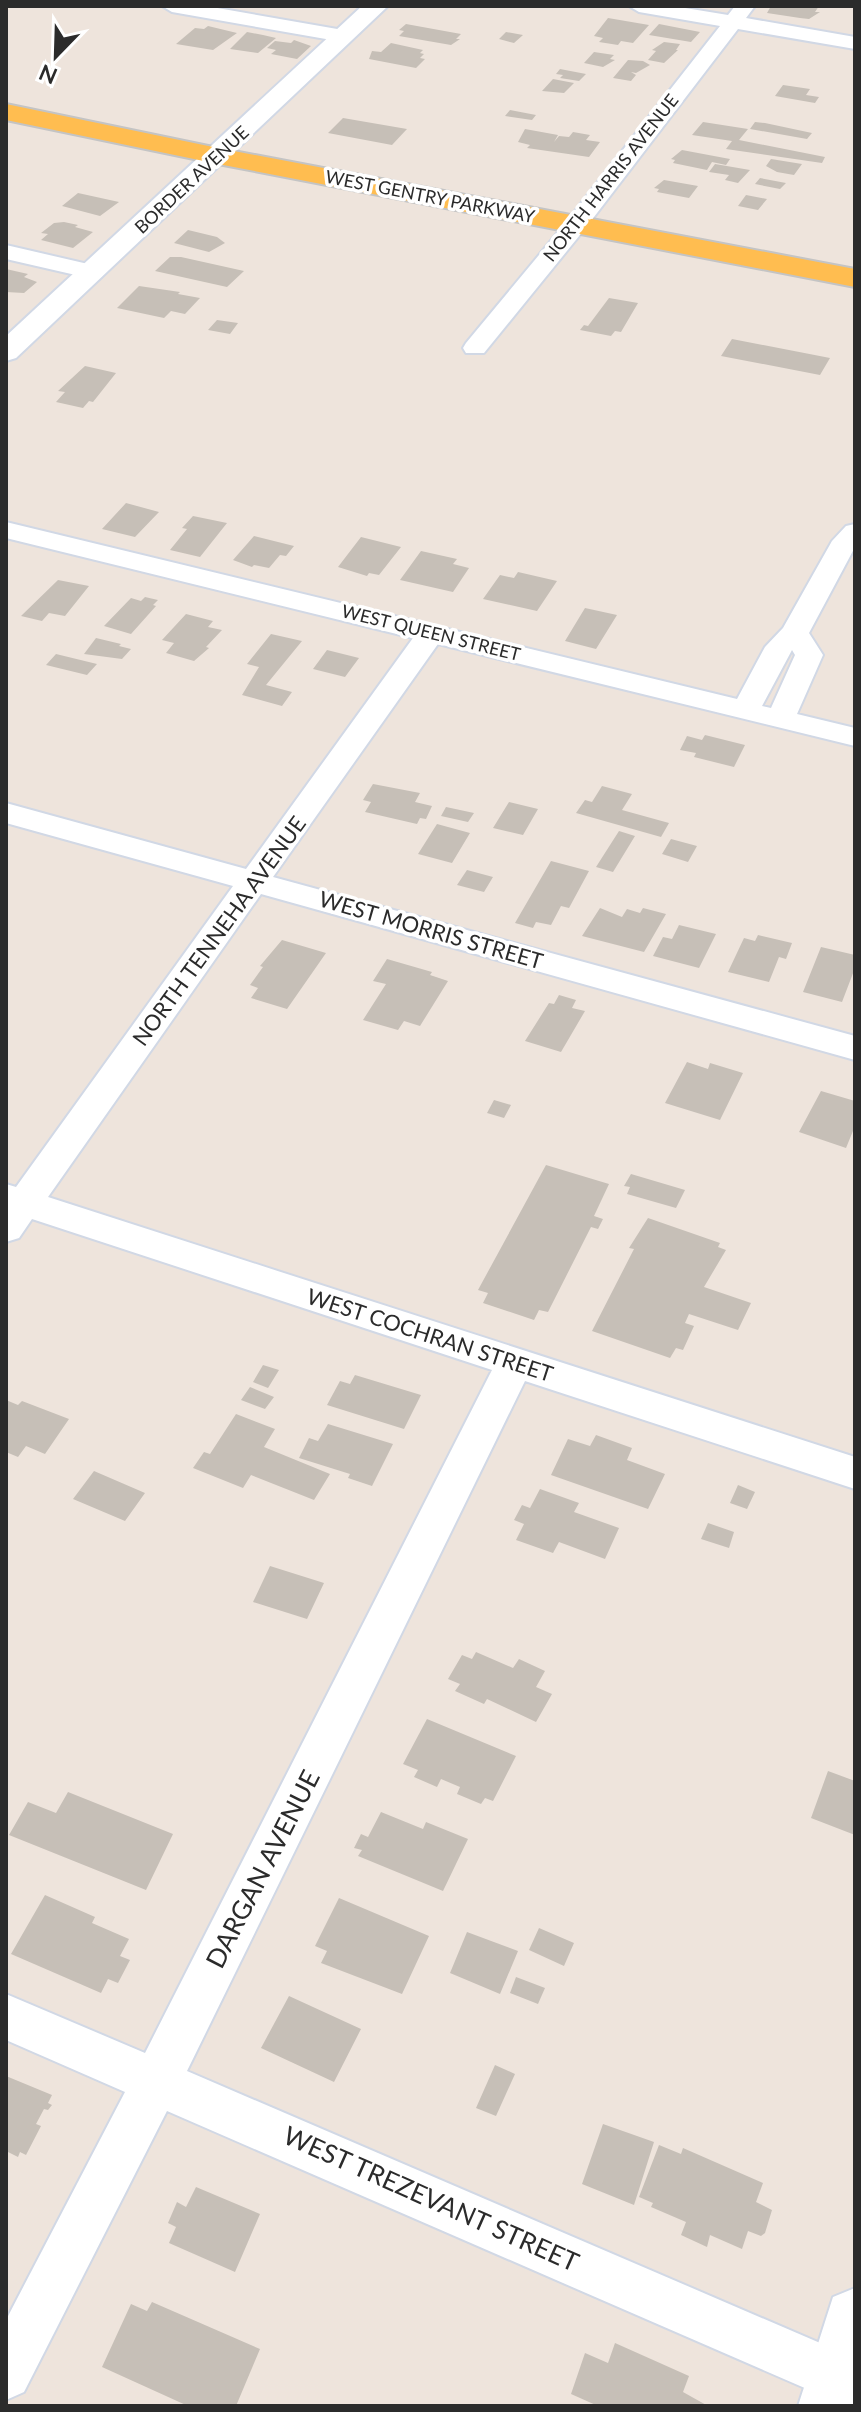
<svg xmlns="http://www.w3.org/2000/svg" width="861" height="2412" font-family="Lato,sans-serif">
<style>
.building{fill:#c6bfb7}
.lines{fill:none;stroke-linecap:round;stroke-linejoin:round}
.street-casing{stroke:#d1d8e5;stroke-width:4}
.secondary-casing{stroke:#d1d8e5;stroke-width:4}
.primary-casing{stroke:#c4c4c4;stroke-width:4}
.street{fill:#fff;fill-rule:evenodd}
.secondary{fill:#fff;fill-rule:evenodd}
.primary{fill:#ffbd50;fill-rule:evenodd}
.labels{text-anchor:middle;stroke-width:7;stroke-linejoin:round;paint-order:stroke}
.far-street-label{font-size:18px;fill:#2b2b2b;stroke:#fff}
.street-label{font-size:22px;fill:#2b2b2b;stroke:#fff}
.near-street-label{font-size:26px;fill:#2b2b2b;stroke:#fff}
</style>
<rect width="100%" height="100%" fill="#eee4dc"/>
<path class="building" d="M771 6H819L815 12H820L809 19 800 18 767 13Z
M608 18 649 25 633 43 621 41 618 45 599 42 603 38 594 36Z
M406 24 461 34 456 39H460L451 45 399 36 404 31 399 30Z
M659 24 700 32 691 42 649 35Z
M208 26 237 33 213 50 176 44 195 28 204 29Z
M247 32 263 35 276 38 258 53 230 49Z
M506 32 523 35 514 43 499 39Z
M294 40 311 46 297 59 271 54 276 50 267 48 275 41 291 43Z
M664 42 680 44 676 50H678L664 63 648 60 656 51 652 50Z
M391 43 423 50 420 53 424 54 420 58 425 59 416 68 369 59 372 51 381 52Z
M594 52 614 55 610 59 615 60 603 67 584 63Z
M628 60 643 61 650 65 636 73 631 72 636 75 631 81 613 78Z
M560 69 586 74 579 81 560 78 563 75 556 74Z
M553 79 574 83 564 93 542 91Z
M783 85 810 89 806 95 819 97 815 103 775 96Z
M510 110 536 115 532 120 505 116Z
M343 118 407 129 392 145 328 133Z
M703 122 748 129 739 140 825 157 822 163 726 149 732 141 692 135Z
M755 122 765 123 812 133 807 139 750 129Z
M525 129 558 135 554 142 559 136 569 137 573 132 590 135 586 140 600 142 589 157 527 148 530 145 518 142Z
M682 150 730 159 726 165 712 162 707 170 673 163 675 160 671 159Z
M771 159 802 164 794 175 777 172 766 166Z
M715 164 750 170 738 183 725 180 729 175 709 172Z
M760 178 786 183 780 189 755 184Z
M664 180 698 186 689 198 657 192 659 189 654 188Z
M78 193 119 202 100 216 62 206Z
M746 195 767 199 758 210 738 206Z
M64 222 78 225 75 227 93 232 73 248 41 240 48 234 41 233 54 223Z
M188 230 217 237 225 243 209 252 174 243Z
M170 257H181L244 271 227 287 155 271Z
M6 269 28 274 24 277 37 282 24 293 6 292Z
M139 286 180 292 178 294 200 298 185 314 171 311 164 318 117 308Z
M609 298 638 303 621 332 615 331 611 336 580 330 584 325 588 326Z
M217 320 238 323 230 334 208 330Z
M732 339 830 358 820 375 721 356Z
M85 366 116 373 93 402 89 401 83 408 56 402 65 392 58 391Z
M126 503 159 512 135 537 102 529Z
M193 516 227 523 200 557 170 550 187 529 182 528Z
M254 536 294 546 286 556 280 555 269 568 254 565 252 567 233 560Z
M361 537 401 547 379 575 369 573 367 576 338 567Z
M421 551 457 559 453 564 469 568 453 592 400 580Z
M518 572 557 581 537 611 483 599 500 575 514 578Z
M58 580 89 586 65 616 49 613 42 621 21 616Z
M145 597 158 600 153 605 156 606 131 634 104 626 131 598 141 601Z
M585 608 617 615 596 649 565 641Z
M186 614 213 621 208 627 222 630 206 647 209 648 194 661 166 653 174 643 162 640Z
M271 634 302 641 266 685 292 692 282 706 242 695 259 667 247 664Z
M96 638 121 644 119 646 131 649 122 659 84 654Z
M327 650 359 658 345 677 313 669Z
M56 654 97 664 87 675 46 665Z
M705 735 745 745 734 767 694 757 696 753 680 750 687 736 702 740Z
M373 784 420 793 415 802 432 806 426 819 420 818 417 824 365 812 371 802 363 800Z
M602 786 632 794 622 810 669 823 661 837 576 813 585 800 592 802Z
M509 802 538 809 523 835 493 828Z
M446 807 474 813 468 822 441 816Z
M437 824 470 833 452 863 418 854Z
M619 831 635 836 613 872 596 867Z
M671 839 697 846 688 862 662 854Z
M551 861 589 871 569 908 561 906 551 925 536 922 533 928 515 923Z
M467 870 493 877 484 892 457 885Z
M600 908 622 917 627 909 640 913 643 908 666 914 644 952 582 936Z
M679 925 716 934 699 968 653 956 663 937 672 939Z
M758 935 792 943 786 959 779 957 769 982 728 972 744 938 755 941Z
M282 940 326 953 287 1009 251 998 258 988 250 985 263 967 260 966Z
M821 947 855 955V968L842 1002 803 992Z
M387 959 432 972 430 975 448 981 420 1026 404 1021 398 1030 363 1020 386 984 373 981Z
M559 995 576 1000 572 1008 585 1011 561 1052 525 1041 549 1003 554 1004Z
M687 1062 708 1069 710 1063 743 1073 720 1120 665 1103Z
M821 1091 855 1101V1126L846 1148 799 1132Z
M494 1100 511 1105 504 1118 487 1113Z
M546 1165 609 1184 594 1216 603 1219 598 1229 591 1227 548 1312 539 1310 534 1320 483 1303 488 1293 478 1290Z
M631 1174 685 1190 676 1208 627 1194 630 1187 624 1186Z
M648 1218 720 1243 718 1247 726 1250 704 1287 751 1303 738 1330 689 1314 685 1323 694 1326 683 1350 676 1348 670 1358 592 1331 634 1249 629 1248Z
M263 1365 279 1370 268 1388 253 1382Z
M355 1375 421 1395 404 1429 327 1405 340 1381 350 1384Z
M250 1387 274 1397 265 1409 241 1400Z
M6 1400 18 1405 22 1401 69 1419 45 1454 26 1446 18 1457 6 1452Z
M236 1414 275 1429 264 1447 330 1474 314 1500 251 1475 243 1488 193 1468 204 1452 210 1454Z
M328 1424 393 1444 372 1486 348 1478 350 1474 299 1458 309 1438 318 1441Z
M596 1435 632 1448 627 1460 665 1474 648 1509 551 1475 568 1439 590 1446Z
M94 1471 145 1493 125 1521 73 1499Z
M738 1485 755 1492 747 1509 730 1503Z
M540 1489 579 1503 574 1512 619 1528 605 1559 559 1542 553 1553 516 1540 524 1524 514 1520 522 1505 530 1508Z
M708 1523 734 1532 729 1548 701 1539Z
M270 1566 324 1583 307 1619 253 1602Z
M476 1652 513 1668 519 1659 545 1671 536 1687 552 1694 536 1722 487 1699 484 1704 455 1691 460 1684 448 1679 462 1655 472 1659Z
M427 1719 516 1756 493 1801 485 1798 481 1804 457 1794 460 1787 441 1779 437 1787 414 1777 418 1770 403 1764Z
M828 1771 855 1781V1835L811 1818Z
M68 1792 173 1834 146 1890 9 1835 28 1802 56 1813Z
M381 1812 423 1829 426 1822 468 1839 443 1891 358 1856 362 1850 354 1848 361 1834 368 1837Z
M45 1895 95 1917 92 1923 129 1939 120 1956 130 1960 118 1983 108 1979 101 1993 11 1954Z
M339 1898 429 1936 402 1994 321 1963 327 1951 315 1946Z
M539 1928 574 1943 564 1966 529 1950Z
M467 1932 518 1951 500 1994 450 1973Z
M516 1977 545 1988 538 2004 510 1993Z
M289 1996 361 2029 334 2082 261 2048Z
M495 2065 515 2074 496 2116 476 2108Z
M6 2076 52 2095 48 2103 52 2105 48 2110 44 2109 36 2124 41 2126 26 2155 20 2152 18 2157 6 2151Z
M603 2124 654 2142 634 2205 582 2184Z
M659 2145 681 2154 683 2148 763 2183 756 2202 772 2210 765 2233 761 2236 748 2231 742 2249 710 2235 707 2247 681 2235 686 2222 651 2207 653 2203 639 2197Z
M196 2187 260 2214 235 2272 169 2243 176 2227 168 2223 177 2202 186 2207Z
M152 2302 260 2349 236 2406H188L102 2367 131 2304 147 2311Z
M615 2343 689 2376 683 2392 708 2406H598L571 2394 585 2353 608 2363Z"/>
<g class="lines">
<defs>
<path id="street" d="M162 6H206L343 30 353 36 343 42 172 12Z
M629 6H673L728 15 735 6H755L746 18 855 37V49L738 29 584 230 484 353H466L463 348 466 343 568 220 720 26 639 12Z
M6 245 101 267 105 272 101 277 93 279 6 259Z
M6 522 737 699 765 647 783 628 832 541 846 526 855 524V547L809 633 823 655 797 714 855 728V746L438 644 273 877 855 1036V1060L261 894 48 1197 855 1457V1489L525 1381 187 2071 855 2358V2406L837 2402 167 2111 24 2392 6 2400V2320L125 2092 6 2040V1994L145 2053 492 1370 32 1219 19 1238 6 1242V1184L16 1187 233 886 6 823V803L246 869 413 638 6 538ZM792 650 795 655 771 708 762 706Z"/>
<path id="secondary" d="M362 6H388L16 358 6 361V336Z
M855 2288V2406H798L833 2297Z"/>
<path id="primary" d="M6 104 218 148 855 269V287L218 164 6 120Z"/>
</defs>
<use href="#street" class="street-casing"/>
<use href="#secondary" class="secondary-casing"/>
<use href="#primary" class="primary-casing"/>
<use href="#street" class="street"/>
<use href="#secondary" class="secondary"/>
<use href="#primary" class="primary"/>
</g>
<g class="labels">
<g class="far-street-label">
<text transform="translate(611 178) rotate(-52)" y="6">NORTH HARRIS AVENUE</text>
<text transform="translate(192 180) rotate(-43)" y="6">BORDER AVENUE</text>
<text transform="translate(430 197) rotate(11)" y="6">WEST GENTRY PARKWAY</text>
<text transform="translate(431 633) rotate(14)" y="6">WEST QUEEN STREET</text>
</g>
<g class="street-label">
<text transform="translate(431 930) rotate(16)" y="8">WEST MORRIS STREET</text>
<text transform="translate(219 931) rotate(-54)" y="8">NORTH TENNEHA AVENUE</text>
<text transform="translate(430 1335) rotate(18)" y="8">WEST COCHRAN STREET</text>
</g>
<g class="near-street-label">
<text transform="translate(263 1869) rotate(-63)" y="9">DARGAN AVENUE</text>
<text transform="translate(431 2199) rotate(24)" y="9">WEST TREZEVANT STREET</text>
</g>
</g>
<rect width="861" height="2412" fill="none" stroke="#2b2b2b" stroke-width="16"/>
<g transform="translate(56 56) rotate(203)" stroke="#ffffff" stroke-width="6" paint-order="stroke">
<path d="M0-6L14 30L0 20L-14 30Z" fill="#2b2b2b"/>
<text y="-12" font-size="22" font-weight="bold" text-anchor="middle" fill="#2b2b2b">N</text>
</g>
</svg>
